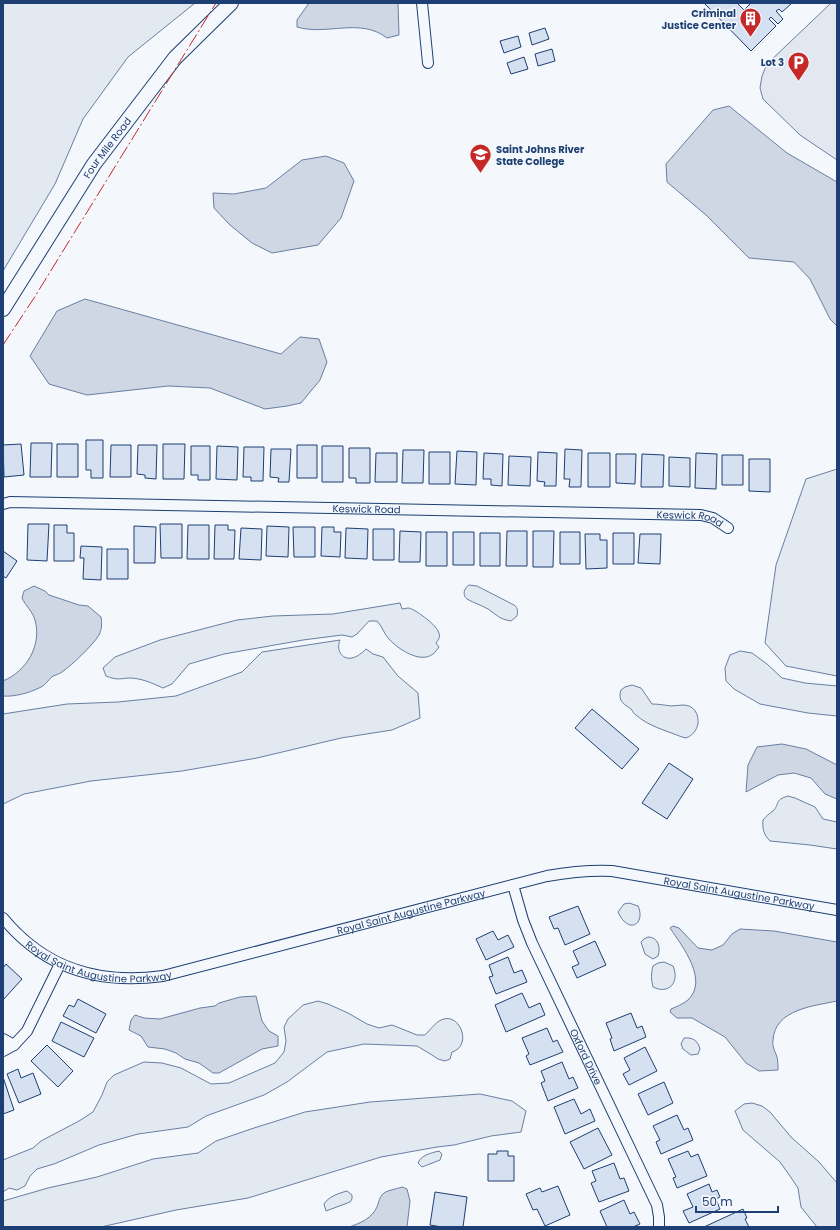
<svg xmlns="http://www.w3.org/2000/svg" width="840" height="1230" font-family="Poppins,sans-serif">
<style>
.green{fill:#e3e9f0;stroke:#687fa3}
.parking{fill:#e3e8f0;stroke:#687fa3}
.water{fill:#cfd7e4;stroke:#687fa3}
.building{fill:#d5e0f0;stroke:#1d3f73}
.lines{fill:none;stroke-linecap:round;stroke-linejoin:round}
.street-casing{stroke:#1d3f73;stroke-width:12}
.secondary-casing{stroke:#1d3f73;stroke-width:16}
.street{stroke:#f4f7fb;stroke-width:10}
.secondary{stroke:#f4f7fb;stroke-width:14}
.power{stroke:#c62828;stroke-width:1;stroke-dasharray:14 3 2 3;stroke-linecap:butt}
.labels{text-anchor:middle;stroke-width:3;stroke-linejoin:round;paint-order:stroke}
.poi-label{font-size:10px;font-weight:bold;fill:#1d3f73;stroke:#f4f7fb;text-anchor:end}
.street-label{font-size:10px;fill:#1d3f73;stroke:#f4f7fb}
</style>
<rect width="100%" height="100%" fill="#f4f7fb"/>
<path class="green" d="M3 3H195L128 57 83 119 55 184 3 271Z
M837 469V676L786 666 765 643 776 565 806 479Z
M469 585 477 586 514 605C518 608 518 611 517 616L511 621C499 619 497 615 488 609 481 605 474 603 467 599 462 595 464 588 469 585Z
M400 603 402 609C404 609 406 608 408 608 414 608 436 625 438 631 441 636 439 639 436 643L439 647C437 649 435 653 433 654 420 664 398 649 389 639 384 634 382 626 377 621H369L357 634 352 637 342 635 303 640 224 654 189 664 172 684 163 688C152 683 141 678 129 678 119 679 116 680 106 676L103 668 115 657 160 640 237 620 273 616 333 614Z
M340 640C336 649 341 660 352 658 357 657 362 653 366 649L373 654 383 657 398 676 418 693 420 718 392 730 341 738 257 758 182 771 91 781 24 794 3 804V714L67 704 118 702 176 696 242 672 262 652Z
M740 651 752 653 767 664 782 678 805 683 837 686V716L808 713 760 704 734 689 726 681 725 668 730 655Z
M632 685 641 688 652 704C658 704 664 705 671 706 675 706 679 705 683 705 694 705 699 714 698 724 696 731 693 735 686 738L682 737C667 731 648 726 636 715 634 714 633 712 632 710 625 704 617 702 621 690L625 687Z
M788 796 795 798 815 807 823 819 837 822V849L810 845 770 841C764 835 762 829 763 820 766 816 769 814 773 811 780 804 774 800 788 796Z
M629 903 638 906C646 923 629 936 618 912L624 904Z
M648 937C658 937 661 947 658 956L653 959 645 954 641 942 644 939Z
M664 962 673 966C680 982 669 995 653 987 651 979 651 974 653 966L658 963Z
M318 1001 328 1004 348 1013 367 1024 379 1028 392 1025 417 1035H425C430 1030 435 1023 441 1020 460 1011 473 1046 452 1052L450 1059 445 1061 438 1059 432 1055 417 1046 364 1044 327 1052 287 1082 264 1095 206 1116 188 1127 138 1134 99 1145 54 1164 37 1169 30 1176 25 1186 17 1190 9 1188 3 1192V1160L33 1148 41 1141 79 1121 93 1112 102 1095 107 1082 114 1075 144 1062 162 1063 181 1068 211 1084 229 1083 275 1063 284 1052 286 1041 284 1027 288 1019 303 1005Z
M684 1038C693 1037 698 1041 700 1049L698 1054 691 1055 683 1049 681 1044Z
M480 1094 512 1101 526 1111 521 1132 491 1136 454 1145 437 1147 381 1157 248 1198 176 1210 101 1227H3V1201L48 1188 97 1177 153 1159 198 1153 216 1141 254 1128 305 1112 370 1102Z
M752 1103 762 1106 770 1112 791 1137 819 1162 837 1183V1227H817L801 1207 798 1188 790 1176 780 1162 743 1130 735 1111 744 1104Z
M439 1151 442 1154 440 1160 422 1167 418 1163C421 1155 431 1153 439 1151Z
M347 1191 352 1195V1199L350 1202 326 1211 324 1204C328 1197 339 1193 347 1191Z"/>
<path class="parking" d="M831 3H837V160L800 135 763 99 760 88 762 76 767 64Z"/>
<path class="water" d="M309 3H398L399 35 387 38C360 17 327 36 297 27V20Z
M729 106 787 153 837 182V326L830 319 810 279 794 262 749 258 706 215 667 182 666 164 713 110Z
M326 156 344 163 354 181 341 218 318 245 272 253 252 243 230 225 214 208 213 193 234 194 266 188 302 160Z
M85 299 281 354 300 337 319 339 327 362 320 380 301 403 287 406 265 409 210 388 168 386 87 395 49 384 30 356 57 311Z
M34 586 45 591 49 595 79 605 88 606 101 617C102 623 102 629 99 635 93 645 72 665 62 672 59 674 56 675 53 676 48 680 45 686 39 688 29 693 14 697 3 696V681C27 671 42 645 35 620 33 612 25 605 22 598L24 591Z
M782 744 806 749 837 765V799L825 794 811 778 794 773 778 775 746 792 748 765 757 747Z
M673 926 679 928 698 948 712 950 723 945 732 934 740 929 774 931 837 942V1001C814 1006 775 1009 773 1040 772 1047 775 1051 777 1057 778 1061 778 1066 778 1070L759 1071 746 1063 725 1037 692 1018H677L670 1012 671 1009C676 1007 683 1004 688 1000 709 980 682 946 670 928Z
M256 996 262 1021 269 1031 278 1036V1046L262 1049 219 1073H213L199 1063 185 1059 176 1053 165 1049 148 1047 141 1036 129 1030 131 1020 135 1015 144 1018 160 1019 200 1008 215 1006 219 1003 240 997Z
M402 1187 407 1189 410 1201 407 1227H349C361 1223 372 1218 377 1207 379 1202 379 1197 384 1193 388 1190 397 1189 402 1187Z"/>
<path class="building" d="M704 3H737L744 10 751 3H792L782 12 779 9 776 11 783 19 778 24 771 17 769 19 776 26 751 51Z
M545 28 549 39 532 45 529 33Z
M518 36 521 47 504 53 500 41Z
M552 49 555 61 538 66 535 54Z
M524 57 528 69 511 74 507 63Z
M86 440H103V478H91V470H86Z
M31 443H52L51 477H30Z
M21 444 24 475 4 477 3 445Z
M57 444H78V477H57Z
M163 444H185L184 479H163Z
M111 445H131V477H110Z
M138 445H157L156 479 145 478V475L137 474Z
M297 445H317V478H297Z
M191 446H210V480H198V475H191Z
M217 446 238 447 237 480 216 479Z
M322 446H343V482H322Z
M244 447H264L263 481H251V477H243Z
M349 448H370V483H356V478H349Z
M271 449H291L289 482H278L279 478 270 477Z
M565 449 582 450 581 487H569L570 479H564Z
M403 450H424L423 483H402Z
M457 451 477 452 476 485 455 484Z
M429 452H450V484H429Z
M538 452 557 453 556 486H544L545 482 537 481Z
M376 453H397V482H375Z
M484 453 503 454 502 486 491 485V479H483Z
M588 453H610V487H588Z
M696 453 717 454 716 489 695 488Z
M616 454H636L635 484 616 483Z
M642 454 664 455 663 487H641Z
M722 455H743V485H722Z
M509 456 531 457 530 486 508 485Z
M669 457 690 458V487L669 486Z
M749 459H770V492L749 491Z
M28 524H49L47 561 27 560Z
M160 524H182V558H161Z
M54 525H67V533H74V561H54Z
M188 525H209V559H187Z
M215 525H228V530H235L234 559H214Z
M134 526 156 527 155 563H134Z
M267 526 289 527 288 557 266 556Z
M293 527H315V557H294Z
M322 527H334V532H341L340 557 321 556Z
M241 528 262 529 261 560 239 559Z
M346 528 368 529 367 559 345 558Z
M373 529H394V560H373Z
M400 531 421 532 420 562H399Z
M507 531H527V566H506Z
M533 531H554L553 567H533Z
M426 532H447V566H426Z
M453 532H474V565H453Z
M560 532H580V564H560Z
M480 533H500V566H480Z
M613 533H634V564H613Z
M585 534H600V540H607V568L586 569Z
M640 534H661L660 564 638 563Z
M81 546 102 547 101 580 83 579 84 558H80Z
M107 549H128V579H107Z
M3 551 17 561 6 578 3 576Z
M592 709 639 749 622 769 575 728Z
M669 763 693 779 667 819 642 803Z
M578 906 590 934 565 945 558 928 554 929 549 917Z
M493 931 498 940 508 935 514 947 486 960 476 939Z
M595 941 606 965 577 978 572 967 579 964 573 951Z
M508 957 514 973 522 970 527 982 496 994 489 977 493 976 489 965Z
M6 964 22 979 3 1000V968Z
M522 993 529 1008 540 1003 545 1015 506 1032 495 1005Z
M78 999 106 1014 96 1033 63 1016 69 1005 74 1007Z
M631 1013 637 1028 642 1026 646 1037 614 1051 610 1039 612 1038 606 1023Z
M61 1022 94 1038 84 1057 52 1041Z
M547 1028 553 1042 557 1040 563 1052 530 1065 526 1056 529 1054 522 1038Z
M47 1045 73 1071 58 1087 31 1061Z
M645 1047 657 1071 629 1085 623 1074 630 1070 624 1058Z
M562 1062 569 1079 573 1077 578 1088 548 1101 541 1083 545 1081 541 1071Z
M18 1069 21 1078 33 1073 41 1094 19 1103 7 1074Z
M3 1077 14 1110 3 1114Z
M664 1082 673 1103 648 1115 638 1094Z
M574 1099 581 1114 590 1109 595 1121 565 1134 554 1107Z
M677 1115 684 1130 688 1128 693 1140 661 1154 656 1142 660 1140 653 1126Z
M598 1128 612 1155 584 1169 570 1142Z
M497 1151H508V1156H514V1181H488V1154H497Z
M688 1151 691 1157 698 1154 707 1176 677 1188 673 1178 676 1177 668 1159Z
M614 1163 620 1179 624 1178 629 1191 599 1202 591 1183 596 1181 592 1171Z
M709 1184 712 1192 717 1190 720 1197 716 1199 720 1209 689 1223 683 1211 693 1207 687 1194Z
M558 1186 570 1215 545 1226 537 1209 533 1210 526 1194 540 1188 542 1192Z
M435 1192 467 1197 463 1227H442L430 1225Z
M624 1200 630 1214 634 1212 640 1224 633 1227H607L600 1211Z
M743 1209 747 1218 745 1219 749 1227H704Z"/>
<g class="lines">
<defs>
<g id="street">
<path d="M422 3 428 63"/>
<path id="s1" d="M3 504 10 502 701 515 713 518 728 528"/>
<path id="s2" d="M513 885 523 920 532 943 657 1205 659 1217V1227"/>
<path id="s3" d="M3 918C45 969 99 985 163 976L547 876C570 872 590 870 612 871L837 910"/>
<path d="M3 1039 14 1045"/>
<path d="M3 1051 14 1045 27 1031 60 964"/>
</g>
<g id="secondary">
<path id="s4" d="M3 309 94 164 175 58 231 3"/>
</g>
</defs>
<use href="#street" class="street-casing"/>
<use href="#secondary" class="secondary-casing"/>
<use href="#street" class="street"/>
<use href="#secondary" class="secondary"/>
<path class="power" d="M3 345 34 298 216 3"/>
</g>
<defs>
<symbol id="building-pin" viewBox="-11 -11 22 30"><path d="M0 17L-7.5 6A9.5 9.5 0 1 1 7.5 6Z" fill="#c62828" stroke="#f4f7fb"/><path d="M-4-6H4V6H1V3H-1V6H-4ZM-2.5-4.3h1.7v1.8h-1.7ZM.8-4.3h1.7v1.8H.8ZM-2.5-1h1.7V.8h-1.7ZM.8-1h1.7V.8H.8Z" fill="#fff"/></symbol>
<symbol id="parking-pin" viewBox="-11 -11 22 30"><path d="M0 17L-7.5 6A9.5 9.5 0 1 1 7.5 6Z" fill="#c62828" stroke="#f4f7fb"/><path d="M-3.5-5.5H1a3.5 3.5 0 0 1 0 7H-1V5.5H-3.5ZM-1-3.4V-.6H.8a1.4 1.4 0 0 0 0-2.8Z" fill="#fff"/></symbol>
<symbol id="university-pin" viewBox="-11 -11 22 30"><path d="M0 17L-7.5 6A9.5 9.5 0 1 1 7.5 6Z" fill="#c62828" stroke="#f4f7fb"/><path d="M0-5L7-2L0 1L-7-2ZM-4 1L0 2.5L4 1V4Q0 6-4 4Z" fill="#fff"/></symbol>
</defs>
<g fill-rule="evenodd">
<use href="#building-pin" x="738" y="6" width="25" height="34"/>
<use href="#parking-pin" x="786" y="50" width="25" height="34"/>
<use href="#university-pin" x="468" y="142" width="25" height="34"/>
</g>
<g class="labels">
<g class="poi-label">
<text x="736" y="17">Criminal<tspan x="736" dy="12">Justice Center</tspan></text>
<text x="784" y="66">Lot 3</text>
<text x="496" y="153" text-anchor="start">Saint Johns River<tspan x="496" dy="12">State College</tspan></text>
</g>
<g class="street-label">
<text dy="4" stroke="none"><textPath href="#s4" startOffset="192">Four Mile Road</textPath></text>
<text dy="4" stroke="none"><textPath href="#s1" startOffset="364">Keswick Road</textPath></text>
<text dy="4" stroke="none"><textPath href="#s1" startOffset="688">Keswick Road</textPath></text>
<text dy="4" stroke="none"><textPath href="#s3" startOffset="770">Royal Saint Augustine Parkway</textPath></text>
<text dy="4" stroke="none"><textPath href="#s3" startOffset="435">Royal Saint Augustine Parkway</textPath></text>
<text dy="4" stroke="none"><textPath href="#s3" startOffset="111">Royal Saint Augustine Parkway</textPath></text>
<text dy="4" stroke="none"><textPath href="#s2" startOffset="187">Oxford Drive</textPath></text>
</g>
</g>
<rect width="840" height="1230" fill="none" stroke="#1d3f73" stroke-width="8"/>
<path d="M696 1206v6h82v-6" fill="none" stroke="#1d3f73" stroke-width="2"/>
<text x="702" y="1206" font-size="12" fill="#1d3f73" stroke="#f4f7fb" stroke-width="3" paint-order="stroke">50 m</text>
</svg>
